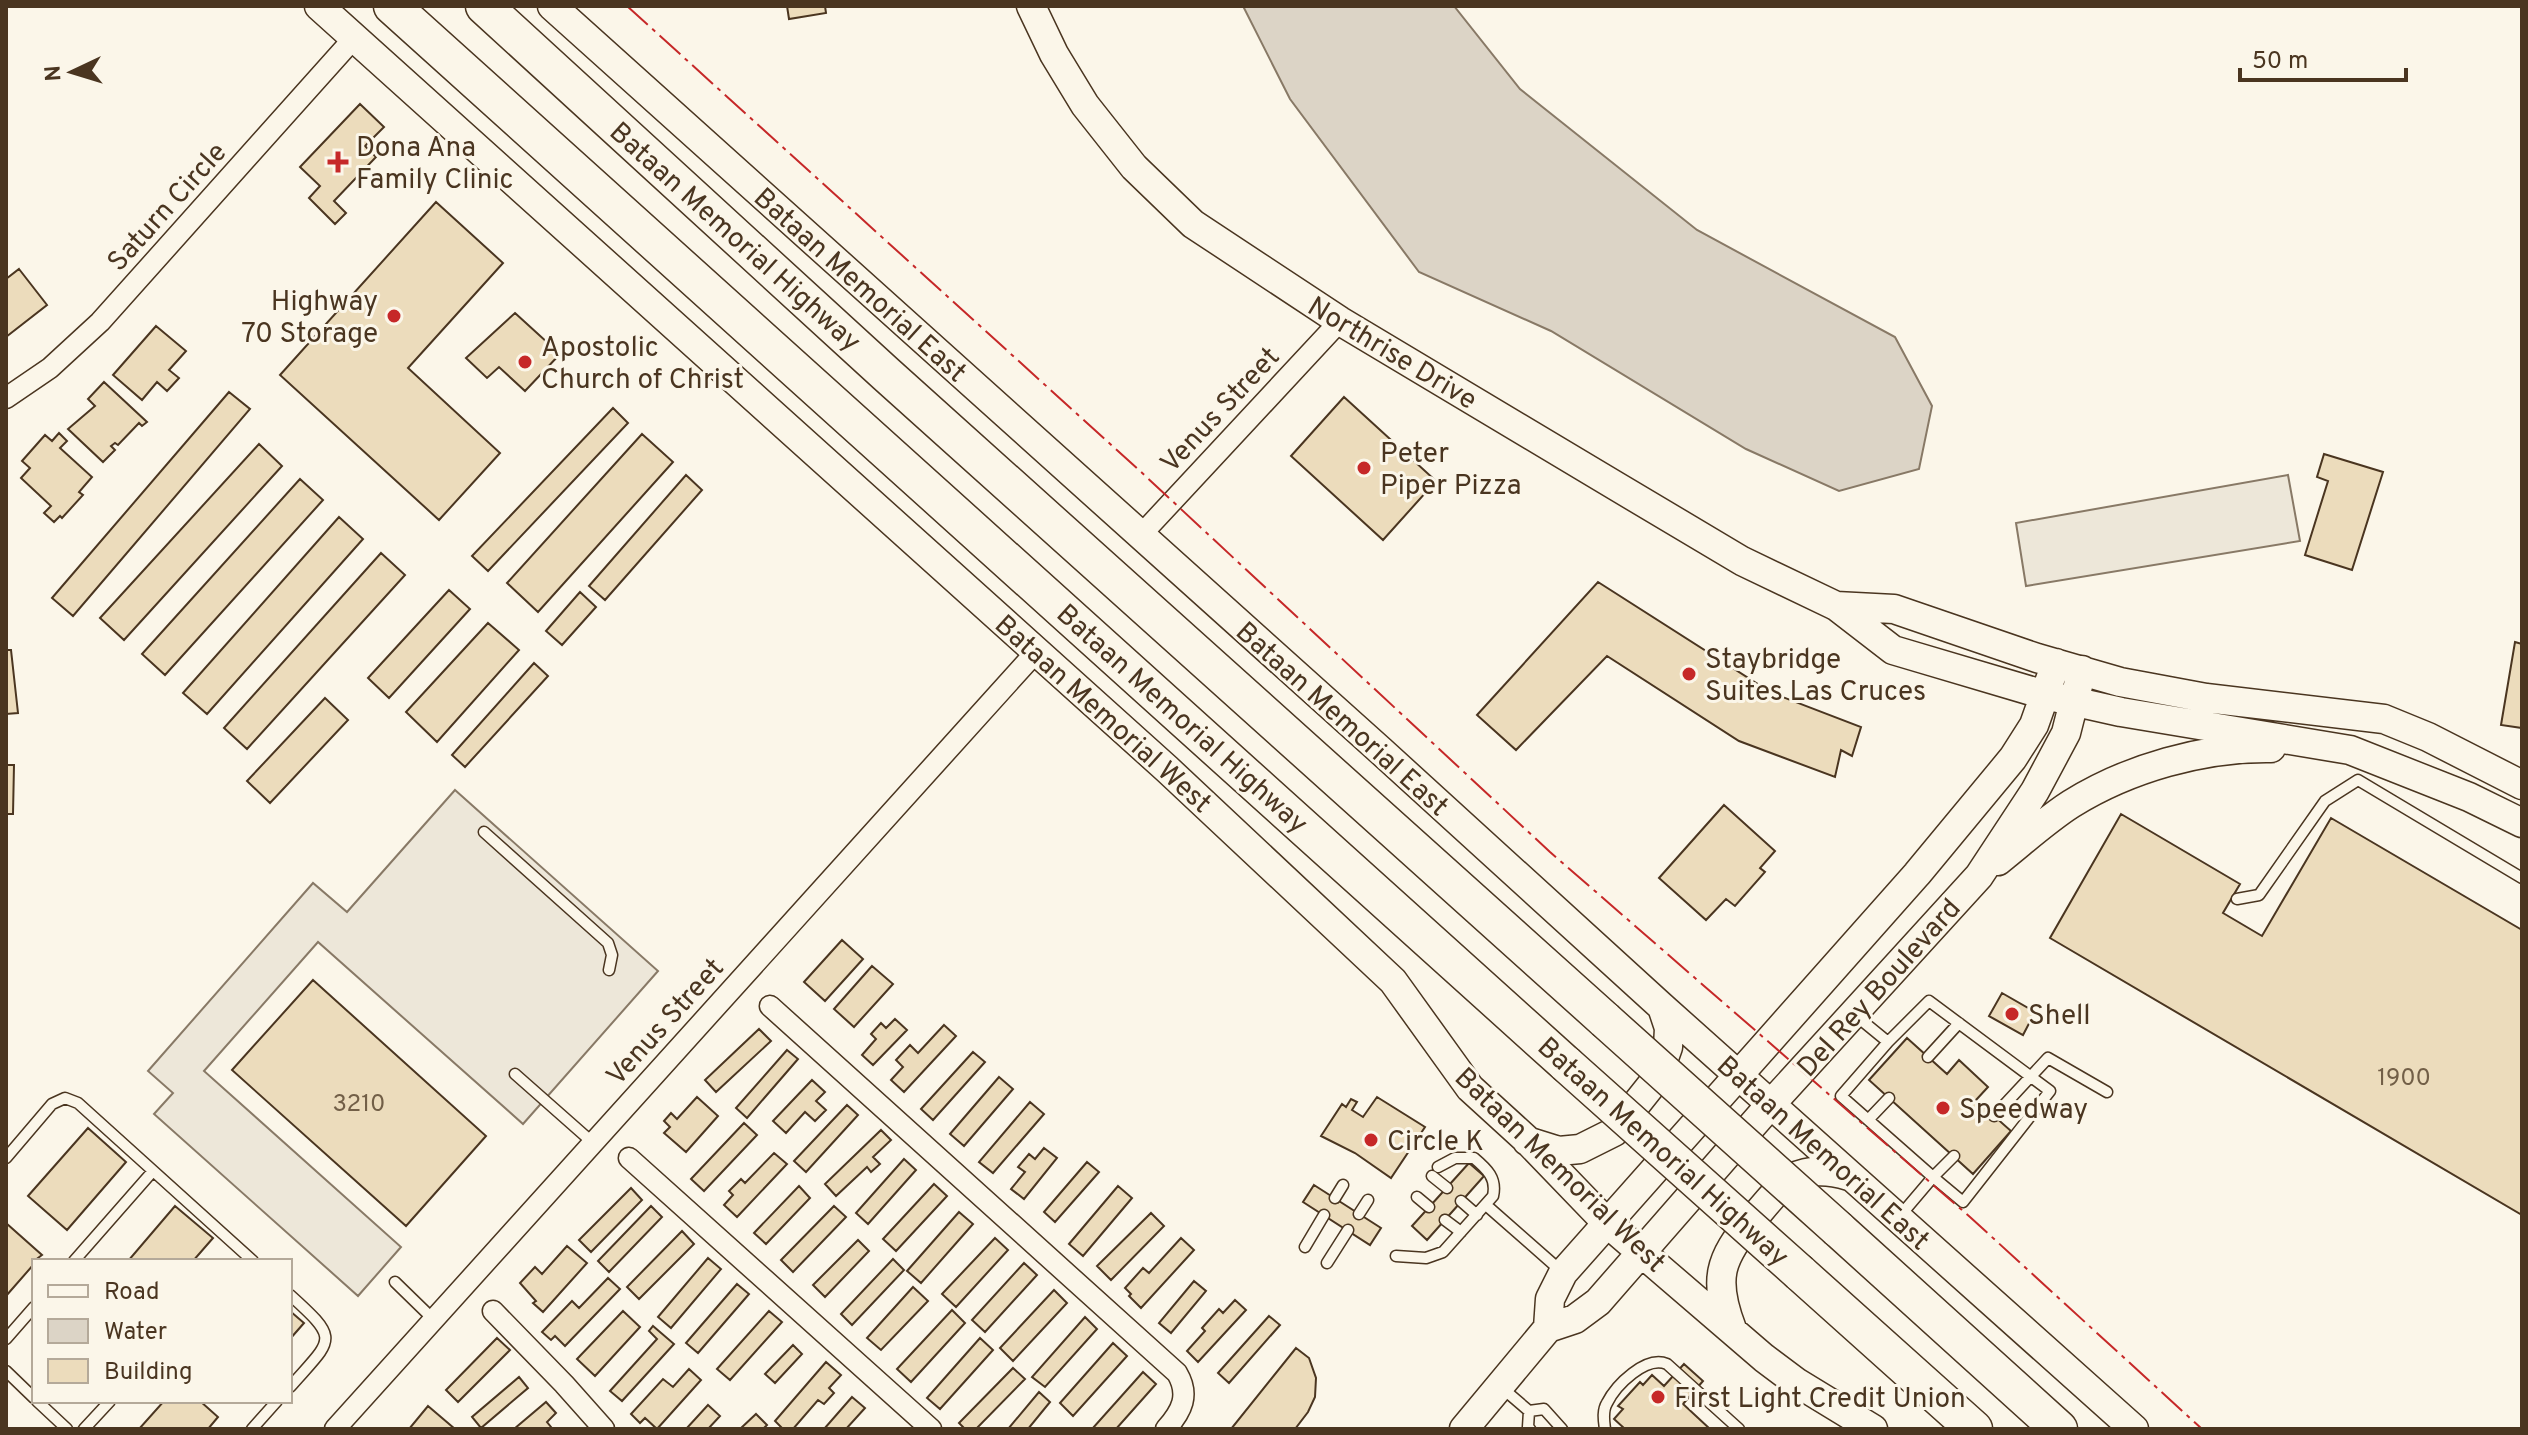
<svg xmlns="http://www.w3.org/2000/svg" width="2528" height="1435" font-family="Overpass,sans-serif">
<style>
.parking{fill:#ede7d9;stroke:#887966;stroke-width:2}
.water{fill:#dcd4c6;stroke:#887966;stroke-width:2}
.building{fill:#ecdcbc;stroke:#4a3520;stroke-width:2}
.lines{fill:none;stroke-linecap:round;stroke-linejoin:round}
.lane-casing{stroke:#4a3520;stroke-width:13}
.street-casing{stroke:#4a3520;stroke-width:23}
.secondary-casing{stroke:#4a3520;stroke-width:31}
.highway-casing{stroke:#4a3520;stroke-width:39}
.lane{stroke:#fbf6e9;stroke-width:10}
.street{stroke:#fbf6e9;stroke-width:20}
.secondary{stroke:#fbf6e9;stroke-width:28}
.highway{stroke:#fbf6e9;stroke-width:36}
.highway-bridge-casing{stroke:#4a3520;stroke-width:39;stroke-linecap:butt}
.highway-bridge{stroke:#fbf6e9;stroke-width:36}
.power{stroke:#c62828;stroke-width:2;stroke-dasharray:28 6 4 6;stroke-linecap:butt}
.poi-dot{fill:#c62828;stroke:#fbf6e9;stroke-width:3}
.labels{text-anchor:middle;stroke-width:6;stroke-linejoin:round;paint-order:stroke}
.number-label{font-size:24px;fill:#725f47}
.poi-label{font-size:28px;fill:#4a3520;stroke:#fbf6e9;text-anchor:start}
.street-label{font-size:28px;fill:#4a3520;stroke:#fbf6e9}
</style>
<rect width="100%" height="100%" fill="#fbf6e9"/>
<path class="parking" d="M2288 475 2300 541 2026 586 2016 523Z
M455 790 658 971 523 1124 318 942 204 1071 401 1247 358 1296 154 1114 173 1093 148 1071 313 883 347 912Z"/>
<path class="water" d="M1243 6H1454L1520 89 1697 230 1895 337 1932 406 1919 469 1839 491 1746 449 1551 331 1419 272 1290 99Z"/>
<path class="building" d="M787 6H825L826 13 789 19Z
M360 104 384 127 365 146 376 157 334 201 346 213 335 224 309 198 320 186 300 167Z
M436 202 503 263 408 368 500 453 439 520 280 375Z
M19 269 47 305 6 337V279Z
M515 313 560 354 525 391 499 367 487 378 466 358Z
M156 326 186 351 169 370 179 378 167 391 157 382 142 400 113 375Z
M104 382 147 422 142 426 139 423 118 445 115 443 111 446 115 450 103 462 68 429 95 406 88 399Z
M229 392 250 409 73 616 52 598Z
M1344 397 1436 481 1383 540 1291 456Z
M613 408 628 423 488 571 472 556Z
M59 433 67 441 60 448 92 477 79 492 83 495 62 518 60 516 54 522 44 513 51 506 21 478 30 468 22 461 45 435 52 441Z
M642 434 673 462 538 612 507 583Z
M259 444 282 466 124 640 100 618Z
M2324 454 2383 472 2352 570 2305 555 2328 481 2317 477Z
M686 475 702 490 605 600 589 586Z
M300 479 323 500 165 675 142 654Z
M339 517 363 539 207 714 183 693Z
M381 553 405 575 247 749 224 728Z
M1598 582 1772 693 1861 727 1852 756 1841 750 1835 777 1739 741 1607 656 1516 750 1477 715Z
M449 590 470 609 389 698 368 678Z
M580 592 596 607 562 645 546 631Z
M488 623 519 650 437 742 406 712Z
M2515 642 2522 644V728L2501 725Z
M6 650H11L18 713 6 714Z
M534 663 548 676 465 767 452 755Z
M325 698 348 720 270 803 247 781Z
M6 765H14L13 814H6Z
M1724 805 1775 851 1760 868 1765 872 1735 906 1726 899 1706 920 1659 878Z
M2121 814 2240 884 2223 913 2262 936 2331 818 2522 930V1215L2050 938Z
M842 940 863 959 825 1001 804 982Z
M872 966 893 984 854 1027 834 1009Z
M313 980 486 1136 406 1226 232 1070Z
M2002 993 2035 1012 2023 1035 1989 1016Z
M895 1019 907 1030 873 1065 862 1055 876 1039 871 1034 881 1023 886 1028Z
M944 1025 956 1036 904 1092 891 1080 903 1067 896 1060 910 1045 918 1053Z
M759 1029 771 1041 716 1092 705 1080Z
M1907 1038 1947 1074 1959 1060 1988 1087 1976 1100 2011 1131 1973 1174 1869 1080Z
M787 1050 798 1059 747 1118 736 1108Z
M973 1052 985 1062 933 1120 921 1109Z
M999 1077 1013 1089 964 1146 950 1134Z
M812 1080 825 1092 816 1101 826 1110 815 1121 805 1112 786 1133 773 1121Z
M697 1097 718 1116 686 1152 664 1133 670 1127 664 1121 671 1113 677 1119Z
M1377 1097 1425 1127 1391 1178 1355 1153 1321 1136 1342 1104 1346 1107 1351 1099 1357 1102 1352 1110 1363 1117Z
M1030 1102 1044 1114 993 1173 979 1162Z
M847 1105 858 1115 806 1172 794 1161Z
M744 1123 757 1135 704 1191 691 1179Z
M88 1128 126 1162 67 1230 28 1196Z
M881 1130 891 1140 873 1157 880 1164 871 1172 867 1167 836 1196 825 1184Z
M1044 1148 1057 1158 1024 1199 1011 1189 1025 1172 1018 1167 1029 1154 1035 1159Z
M774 1153 787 1164 737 1217 724 1205 733 1195 729 1191 741 1179 745 1183Z
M904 1159 916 1170 868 1224 856 1213Z
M1087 1162 1099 1172 1055 1222 1044 1212Z
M1469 1163 1484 1176 1427 1240 1412 1226Z
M934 1184 947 1196 896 1251 883 1239Z
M1314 1185 1381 1228 1370 1245 1303 1202Z
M799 1186 810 1198 766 1244 754 1233Z
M1118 1186 1132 1198 1083 1256 1069 1244Z
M631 1188 642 1200 591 1252 579 1240Z
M175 1206 213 1238 193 1261H128Z
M651 1206 662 1217 609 1272 598 1261Z
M834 1206 846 1217 793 1272 781 1260Z
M959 1212 973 1224 921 1283 907 1271Z
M1151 1213 1164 1226 1111 1280 1097 1266Z
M6 1223 42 1255 34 1261V1264L6 1296Z
M682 1231 694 1244 639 1299 627 1287Z
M995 1238 1008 1250 956 1307 942 1294Z
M1181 1238 1194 1250 1141 1308 1129 1296 1131 1294 1125 1288 1143 1268 1149 1273Z
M858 1240 869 1251 825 1297 813 1285Z
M567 1246 587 1263 543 1312 533 1303 536 1301 520 1283 535 1267 542 1274Z
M708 1258 721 1269 671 1328 658 1317Z
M893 1259 904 1270 852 1325 841 1314Z
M1024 1263 1037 1275 985 1332 972 1320Z
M608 1278 620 1289 565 1346 555 1336 551 1340 542 1332 572 1301 579 1308Z
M1194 1281 1206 1291 1171 1333 1159 1323Z
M737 1284 749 1294 698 1353 686 1343Z
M913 1287 928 1301 881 1350 867 1338Z
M1054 1290 1067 1303 1013 1361 1000 1348Z
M1235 1300 1246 1310 1198 1362 1187 1351 1205 1331 1202 1328 1219 1309 1223 1313Z
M952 1310 965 1323 911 1382 897 1369Z
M290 1311 304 1323 290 1339Z
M623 1311 640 1327 595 1376 577 1359Z
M769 1311 782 1322 730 1380 717 1369Z
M1269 1316 1280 1325 1229 1383 1218 1373Z
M1085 1317 1097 1329 1045 1387 1032 1377Z
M653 1326 674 1344 622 1401 610 1391 657 1339 649 1331Z
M497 1338 510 1350 458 1402 446 1390Z
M980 1338 993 1350 940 1409 927 1398Z
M1113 1343 1127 1356 1073 1416 1060 1403Z
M793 1345 802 1354 775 1383 765 1374Z
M1296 1348 1309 1358 1316 1378 1315 1397 1308 1412 1295 1429H1231Z
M826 1362 841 1375 829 1388 834 1393 824 1404 818 1400 793 1429H783L775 1421Z
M1684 1364 1703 1381 1683 1404 1710 1429H1625L1614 1419 1623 1409 1618 1406 1640 1382 1643 1385 1652 1375 1664 1386Z
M1013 1368 1025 1379 976 1429H965L959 1423Z
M689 1369 701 1380 657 1429 645 1418 640 1423 631 1414 663 1379 673 1387Z
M1143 1372 1156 1384 1116 1429H1092Z
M519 1377 528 1388 481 1428 472 1417Z
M1039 1392 1050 1402 1028 1429H1008Z
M852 1397 865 1408 846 1429H824Z
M164 1401H200L218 1417 208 1429H139Z
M546 1402 556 1413 547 1422 551 1427 548 1429H514Z
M708 1405 720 1416 708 1429H686Z
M428 1406 455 1429H409Z
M756 1414 767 1425 763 1429H740Z"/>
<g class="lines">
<defs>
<path id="lane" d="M484 832 608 943 612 955 609 970
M2237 899 2259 895 2325 801 2358 780 2522 878
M1855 1015 1888 1042
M1928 1057 1959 1023
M515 1074 592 1142
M1994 1116 2048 1058 2107 1092
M1868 1120 1889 1098
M6 1158 52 1104 65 1098 78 1103 253 1261
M1432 1176 1447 1188
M1417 1197 1429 1207
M1335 1198 1343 1185
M1461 1201 1477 1215
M1486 1205 1561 1271
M1359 1214 1368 1200
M1899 1217 1933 1177 1841 1096 1888 1042 1929 1001 2050 1091 1963 1202 1933 1177 1954 1156
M1445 1220 1461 1232
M1305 1247 1324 1215
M1396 1256 1426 1258 1443 1252 1493 1196C1497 1178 1487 1169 1474 1158H1455L1438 1167
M74 1261 153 1171
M1327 1263 1348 1230
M395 1282 433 1319
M290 1295C341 1341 333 1338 290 1387
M6 1339 34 1307
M6 1371 34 1398
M1501 1387 1529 1411
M37 1401 67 1429
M84 1429 110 1401
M252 1429 277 1401
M1530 1429 1528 1427 1529 1411 1544 1409 1562 1429
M1605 1429C1604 1421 1602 1411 1607 1403 1616 1385 1646 1355 1667 1364L1739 1429"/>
<path id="street" d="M6 398 50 368 100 322 354 38
M1140 536 1340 321
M770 1006 1177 1373C1190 1395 1182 1411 1166 1429
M629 1158 931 1429
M493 1311 564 1384 604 1429
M335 1429 1036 652"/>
<path id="secondary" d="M319 6 1167 769 1393 981 1470 1088 1527 1140 1607 1223 1764 1358 1796 1382 1873 1429
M552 6 1381 751 1662 1007 2134 1429
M1031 6 1054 54 1085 105 1134 167 1193 224 1340 321 1616 486 1742 561 1836 606 1893 650 2045 695 2121 712 2350 750 2469 797 2522 823
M1836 606 1894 609 2037 658 2120 682 2206 698 2384 719 2428 737 2522 785
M1998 861C2022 842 2046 820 2071 804 2129 768 2203 747 2271 748
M1527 1141 1559 1151 1580 1149 1614 1132 1657 1078 1668 1047 1669 1028 1662 1007
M1548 1328 1550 1299 1563 1273 1917 874 2013 758 2034 725 2056 663
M1732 1329C1713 1280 1719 1259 1752 1220 1765 1205 1776 1190 1791 1178 1811 1169 1828 1170 1849 1176
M1464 1429 1548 1328 1575 1319 1598 1302 1771 1104 1979 876 2035 791 2066 733 2082 670"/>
<path id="highway" d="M392 6 1566 1064
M484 6 886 374 1605 1020
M1838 1229 2059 1429
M1800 1273 1974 1429"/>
</defs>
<use href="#lane" class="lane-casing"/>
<use href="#street" class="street-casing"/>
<use href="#secondary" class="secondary-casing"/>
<use href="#highway" class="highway-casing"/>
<use href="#lane" class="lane"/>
<use href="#street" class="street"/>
<use href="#secondary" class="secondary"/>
<use href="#highway" class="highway"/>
<defs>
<path id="highway-bridge" d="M1605 1020 1838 1229
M1566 1064 1800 1273"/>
</defs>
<use href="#highway-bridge" class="highway-bridge-casing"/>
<use href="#highway-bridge" class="highway-bridge"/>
<path class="power" d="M627 6 1140 471 1550 852 1970 1217 2202 1429"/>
</g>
<g class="poi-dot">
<path d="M334 150h8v8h8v8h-8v8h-8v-8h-8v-8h8z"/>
<circle cx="394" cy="316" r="8"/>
<circle cx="525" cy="362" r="8"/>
<circle cx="1364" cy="468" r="8"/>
<circle cx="1689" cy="674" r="8"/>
<circle cx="2012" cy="1014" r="8"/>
<circle cx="1943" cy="1108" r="8"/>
<circle cx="1371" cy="1140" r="8"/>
<circle cx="1658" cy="1397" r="8"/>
</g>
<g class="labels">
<g class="number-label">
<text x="2404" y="1085">1900</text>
<text x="359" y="1111">3210</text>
</g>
<g class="poi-label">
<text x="356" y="156">Dona Ana<tspan x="356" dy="32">Family Clinic</tspan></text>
<text x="378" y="310" text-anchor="end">Highway<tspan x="378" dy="32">70 Storage</tspan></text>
<text x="541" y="356">Apostolic<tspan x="541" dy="32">Church of Christ</tspan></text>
<text x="1380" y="462">Peter<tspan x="1380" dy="32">Piper Pizza</tspan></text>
<text x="1705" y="668">Staybridge<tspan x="1705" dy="32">Suites Las Cruces</tspan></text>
<text x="2028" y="1024">Shell</text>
<text x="1959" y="1118">Speedway</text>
<text x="1387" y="1150">Circle K</text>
<text x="1674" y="1407">First Light Credit Union</text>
</g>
<g class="street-label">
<text transform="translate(166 206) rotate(-48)" y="10">Saturn Circle</text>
<text transform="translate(736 236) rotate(42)" y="10">Bataan Memorial Highway</text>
<text transform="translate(861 284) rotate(42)" y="10">Bataan Memorial East</text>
<text transform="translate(1393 352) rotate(31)" y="10">Northrise Drive</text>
<text transform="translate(1219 409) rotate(-47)" y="10">Venus Street</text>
<text transform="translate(1104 713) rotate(42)" y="10">Bataan Memorial West</text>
<text transform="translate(1183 718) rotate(42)" y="10">Bataan Memorial Highway</text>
<text transform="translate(1343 718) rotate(42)" y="10">Bataan Memorial East</text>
<text transform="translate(1878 987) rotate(-48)" y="10">Del Rey Boulevard</text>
<text transform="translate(664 1021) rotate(-48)" y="10">Venus Street</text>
<text transform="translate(1664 1151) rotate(42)" y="10">Bataan Memorial Highway</text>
<text transform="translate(1824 1152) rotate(42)" y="10">Bataan Memorial East</text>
<text transform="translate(1561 1169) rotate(44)" y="10">Bataan Memorial West</text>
</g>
</g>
<rect width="2528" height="1435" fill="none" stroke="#4a3520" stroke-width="16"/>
<rect x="32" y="1259" width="260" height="144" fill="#fbf6e9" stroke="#b4a999" stroke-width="2"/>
<rect x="48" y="1285" width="40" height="12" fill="#fbf6e9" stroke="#b4a999" stroke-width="2"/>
<text x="104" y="1299" font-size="24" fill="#4a3520">Road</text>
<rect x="48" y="1319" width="40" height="24" fill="#dcd4c6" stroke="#b4a999" stroke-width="2"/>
<text x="104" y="1339" font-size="24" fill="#4a3520">Water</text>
<rect x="48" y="1359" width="40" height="24" fill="#ecdcbc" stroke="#b4a999" stroke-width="2"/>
<text x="104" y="1379" font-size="24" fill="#4a3520">Building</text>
<g transform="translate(72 72) rotate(266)" stroke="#fbf6e9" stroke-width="6" paint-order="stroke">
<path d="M0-6L14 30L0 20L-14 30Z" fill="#4a3520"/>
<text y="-12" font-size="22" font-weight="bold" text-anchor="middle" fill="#4a3520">N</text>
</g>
<path d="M2240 68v12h166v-12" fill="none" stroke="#4a3520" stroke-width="4"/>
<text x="2252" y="68" font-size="24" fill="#4a3520" stroke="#fbf6e9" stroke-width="6" paint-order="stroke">50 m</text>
</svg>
